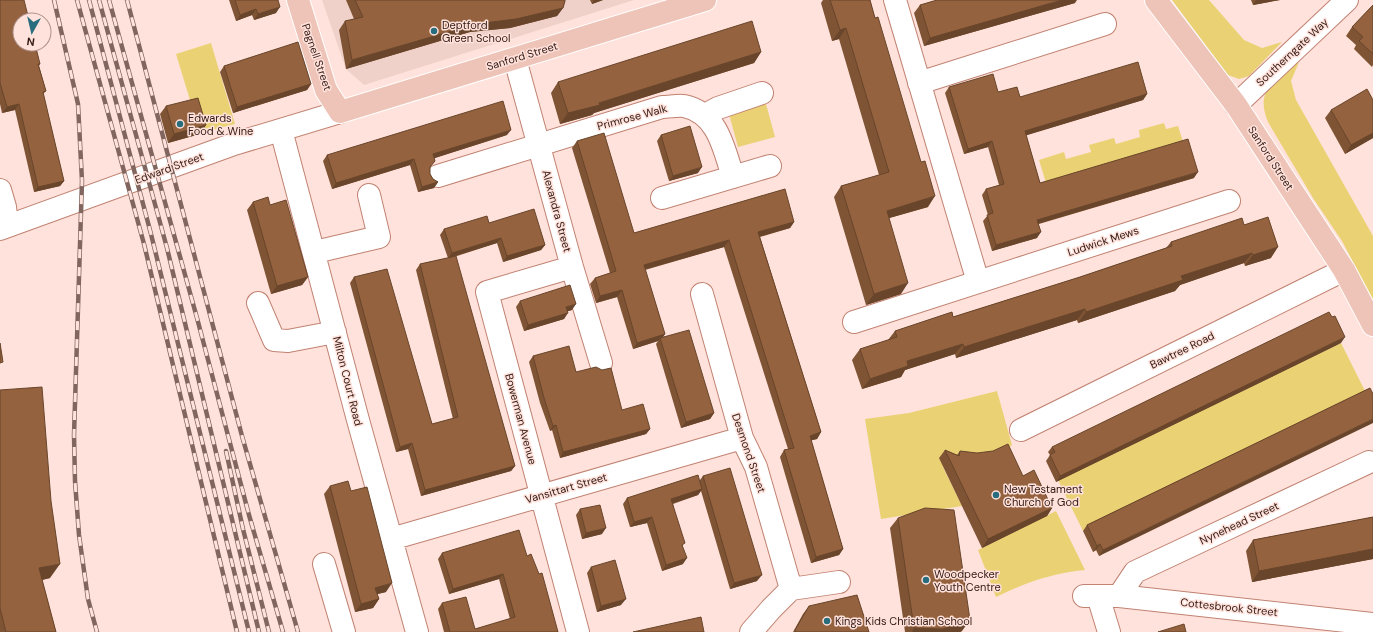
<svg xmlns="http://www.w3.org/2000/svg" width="1373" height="632" font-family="'DM Sans',sans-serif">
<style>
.built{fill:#f0d1c9}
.green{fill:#ead274}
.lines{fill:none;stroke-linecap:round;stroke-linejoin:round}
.minor-casing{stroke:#c18272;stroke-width:24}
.major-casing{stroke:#fff;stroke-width:24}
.minor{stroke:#fff;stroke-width:22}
.major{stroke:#efc4b8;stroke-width:22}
.rail-casing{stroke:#80665f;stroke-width:4.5}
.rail{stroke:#ffe2db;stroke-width:3;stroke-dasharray:9;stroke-linecap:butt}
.wall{fill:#7f5435}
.shaded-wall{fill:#68452b}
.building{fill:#94623e;stroke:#68452b}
.poi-dot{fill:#286d7d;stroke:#ffe2db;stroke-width:1.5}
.labels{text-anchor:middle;stroke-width:3;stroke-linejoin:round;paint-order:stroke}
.poi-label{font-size:11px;fill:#321a13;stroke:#ffe2db;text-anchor:start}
.street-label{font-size:11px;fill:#321a13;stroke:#ffe2db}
</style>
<rect width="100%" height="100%" fill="#ffe2db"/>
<path class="built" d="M322 0H634L364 85 346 69Z"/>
<path class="green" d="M1172 0H1209L1244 40 1262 48 1282 42 1249 76 1239 79 1228 75Z
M211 43 235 124 200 133 176 54Z
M1299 62 1291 81 1296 100 1373 236V300L1342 241 1313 198 1268 122C1254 88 1276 81 1299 62Z
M766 104 775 137 738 147 729 114Z
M1164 123 1166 129 1178 126 1184 145 1047 186 1039 160 1064 152 1066 159 1091 152 1089 145 1114 138 1116 144 1140 137 1139 130Z
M1341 343 1366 393 1083 531 1058 480Z
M997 391 1012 445 1002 453 946 461 943 467 962 506 881 519 865 419 909 413Z
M1056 511 1085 570C1052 573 1025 583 996 597L978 550Z"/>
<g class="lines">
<defs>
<path id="minor" d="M895 0 978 282
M515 59 572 267 601 363
M919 83 1105 24
M1236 105 1347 0
M705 115 718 108 762 93
M281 130 358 420 417 632
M438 176 662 107C669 107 678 105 684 106 718 113 724 149 733 177
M0 190 5 207 7 226
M662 198 770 166
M0 229 234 144 340 112
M315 252 379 237 369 195
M572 267 487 292 578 632
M702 294 742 438 756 467 791 589
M258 303 274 340 288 341 335 332
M854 322 1229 201
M1021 430 1344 270
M391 539 742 438
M324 564 344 632
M1084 596H1119L1373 624
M1098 596 1109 632
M1119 596 1135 572 1369 462
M751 632 771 609 791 589 839 582"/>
<path id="major" d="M298 0 326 90 340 112 705 0
M1156 0 1236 105 1344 270 1373 325"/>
</defs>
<use href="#minor" class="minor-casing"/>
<use href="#major" class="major-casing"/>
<use href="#minor" class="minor"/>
<use href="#major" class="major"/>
<defs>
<path id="rail" d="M54 0 78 104 82 181 74 435 75 481 79 535 88 599 97 632
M77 0 144 244 237 632
M89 0 151 234 249 632
M99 0 167 248 259 632
M109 0 197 318 249 515 283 632
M127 0 242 436 298 632
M226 451 243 529 269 632"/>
</defs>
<use href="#rail" class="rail-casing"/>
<use href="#rail" class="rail"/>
</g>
<path class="wall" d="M0 0 40 64 39 66 46 91 43 94 64 181 60 186 34 192 15 110 2 113 0 104Z
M229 0H278L276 13 254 20 252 15 236 21Z
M346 0H565L563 8 557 16 510 28 470 32 346 69 339 30 345 21 354 19Z
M590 0H603L592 4Z
M823 0H870L928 207 889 218 901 294 866 305 834 197 841 186 879 175 839 39 832 41 821 3Z
M1251 0H1280L1253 5Z
M1075 3 924 46 914 13 920 5Z
M1373 5V65L1372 67 1354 49 1356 45 1346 36 1352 27Z
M761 52 754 63 594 113 592 115 560 124 551 93 558 82Z
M224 66 311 84 307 90 233 113 220 72Z
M949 87 998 92 1020 97 1147 94 1143 100 1026 135 1040 183 1194 178 1039 224 1037 238 992 251 983 221 988 215 982 195 986 189 999 185 988 147 964 154 945 93Z
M1373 100V138L1345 154 1325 118 1331 110Z
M166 106 206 125 200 134 168 143 160 114Z
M507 135 434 158 430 167V174L433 179 438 182 434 188 418 192 410 165 332 189 323 161 327 155Z
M661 135 698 173 669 181 657 141Z
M577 141 634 233 794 222 790 228 760 237 821 432 817 439 811 440 843 549 839 555 811 563 780 457 784 450 788 449 724 247 645 270 665 334 662 338 714 413 710 419 681 428 656 344 658 341 633 349 617 297 596 303 590 284 595 278 610 273 572 148Z
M253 202 270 205 308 277 302 285 271 294 247 210Z
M489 223 545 245 541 250 503 262 497 243 454 257 515 466 511 471 421 496 408 449 396 452 350 283 354 277 432 424 453 419 416 270 420 264 448 258 440 235 444 229Z
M1244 225 1271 258 1245 266 1244 263 1180 285 1175 291 1078 323 1077 320 956 358 955 354 905 370 901 377 862 389 852 360 860 349 888 340 895 331 953 317 1080 277 1166 248 1171 242Z
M520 301 572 310 568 311 564 319 524 331 516 307Z
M1341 343 1056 482 1046 461 1050 455 1048 452 1052 447Z
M533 356 576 372 622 410 650 429 646 434 560 458 552 430 550 431 540 403 529 362Z
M1370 388 1099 556 1096 550 1093 552 1083 531 1087 525Z
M0 390 50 578 42 580 56 632H0Z
M945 450 957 455 960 451 1023 476 1052 508 1047 516 982 548 939 458Z
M703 476 757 581 730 589 701 491 698 495 673 504 683 547V564L662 571 647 523 630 527 623 504 627 498 700 480Z
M330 486 351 491 386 592 377 594 379 599 373 608 355 612 324 494Z
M580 509 602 534 582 539 576 515Z
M1373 517V559L1252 582 1246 551 1253 540Z
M898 518 962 631 960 632H905L890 528Z
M442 553 527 556 558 632H444L438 609 442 603 475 629 510 619 499 579 449 594 438 559Z
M591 567 621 605 597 612 587 573Z
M809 606 869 632H793L803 614Z"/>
<path class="shaded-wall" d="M594 0H603L592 4Z
M1062 0H1077L1075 3 924 46 930 38Z
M1256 0H1280L1253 5Z
M280 7 276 13 254 20 258 14Z
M563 8 557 16 510 28 470 32 346 69 352 60 476 24Z
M256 9 252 15 236 21 240 15Z
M846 28 839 39 832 41 840 30Z
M761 52 754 63 594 113 592 115 560 124 568 113Z
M311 84 307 90 233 113 237 107Z
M1147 94 1143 100 1021 137 1025 131Z
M19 104 15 110 2 113 7 107Z
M206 125 200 134 168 143 174 134Z
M511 130 507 135 429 160 433 154Z
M1373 133V138L1345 154 1351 145Z
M992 141 988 147 964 154 968 149Z
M414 159 410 165 332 189 336 183Z
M702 167 698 173 669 181 673 176Z
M1198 172 1194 178 1033 225 1037 220Z
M64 181 60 186 34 192 38 187Z
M438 182 434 188 418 192 422 187Z
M935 196 928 207 879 221 887 211Z
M794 222 790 228 754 238 758 232Z
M1041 232 1037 238 992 251 996 245Z
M501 238 497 243 448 258 452 253Z
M729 240 724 247 639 271 644 265Z
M545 245 541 250 503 262 507 256Z
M1278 247 1271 258 1245 266 1253 255Z
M1252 253 1244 263 1180 285 1175 291 1078 323 1086 312 1181 276Z
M308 277 302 285 271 294 277 286Z
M908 283 901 294 866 305 874 294Z
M622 290 617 297 596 303 600 296Z
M576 304 572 310 562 313 566 307Z
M1085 309 1077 320 956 358 964 347Z
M568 313 564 319 524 331 528 325Z
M665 334 661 340 660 338 658 341 633 349 637 343Z
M1345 337 1341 343 1056 482 1060 476Z
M963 344 955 354 905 370 901 377 862 389 870 379 907 361Z
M714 413 710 419 681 428 686 422Z
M1373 419V423L1099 556 1103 550Z
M556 425 552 430 550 431 553 426Z
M650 429 646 434 560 458 563 452Z
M821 432 817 439 805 442 810 436Z
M412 443 408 449 396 452 400 447Z
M515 466 511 471 421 496 425 490Z
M702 489 698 495 667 505 671 499Z
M1052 508 1047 516 982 548 988 539Z
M652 517 647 523 630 527 634 522Z
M606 528 602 534 582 539 586 533Z
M1100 544 1096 550 1093 552 1097 546Z
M843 549 839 555 811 563 816 557Z
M1373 549V559L1252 582 1259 571Z
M687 558 683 564 662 571 666 565Z
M60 564 50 578 29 583 39 568Z
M503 574 499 579 449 594 453 589Z
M762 575 757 581 730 589 734 583Z
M392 583 386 592 370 596 375 588Z
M379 599 373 608 355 612 361 604Z
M626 599 621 605 597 612 601 606Z
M970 620 962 631 960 632H912L914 628Z"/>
<path class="building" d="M0 0H24L29 20H20V44H35L40 64H38L46 91 43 92 64 181 38 187 19 104 7 107 0 83Z
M235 0H278L280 7 258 14 256 9 240 15Z
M355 0H565V1L563 8 516 19 476 24 352 60 345 21 363 17Z
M830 0H870L875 18 878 17 921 162 925 161 935 196 887 211 908 283 874 294 841 186 889 172 846 28 840 30Z
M937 0H1062L930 38 920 5Z
M1373 5V54L1359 41 1363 37 1352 27Z
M752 21 761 52 599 103 600 105 568 113 558 82Z
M298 42 311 84 237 107 224 66Z
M1138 62 1147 94 1025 131 1040 183 1188 139 1198 172 1037 220 1041 232 996 245 987 215 993 213 986 189 1004 184 992 141 968 149 949 87 993 74 998 92 1017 87 1020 97Z
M1367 89 1373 100V133L1351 145 1331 110Z
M198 98 206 125 174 134 166 106Z
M503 101 511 130 433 154 435 161 430 167V174L433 179 438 182 422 187 414 159 336 183 327 155Z
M690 126 702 167 673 176 661 135Z
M604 133 634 233 785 189 794 222 758 232 821 432 810 436 843 549 816 557 784 450 794 448 729 240 644 265 665 334 637 343 622 290 600 296 595 278 616 271 577 141Z
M268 197 270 205 286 200 308 277 277 286 253 202Z
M534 209 545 245 507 256 501 238 452 253 444 229 487 216 489 223Z
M1268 217 1278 247 1253 255 1252 253 1181 276 1183 280 1086 312 1085 309 964 347 963 344 907 361 908 366 870 379 860 349 897 337 895 331 952 312 953 317 1080 277 1172 246 1171 242 1242 218 1244 225Z
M456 256 515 466 425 490 412 443 400 447 354 277 387 269 432 424 458 417 420 264Z
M570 285 576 304 566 307 568 313 528 325 520 301Z
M1329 312 1332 317 1335 316 1345 337 1060 476 1050 455 1055 452 1052 447Z
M689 330 714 413 686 422 660 338Z
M0 343 3 362 0 363Z
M569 346 576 372 596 367 602 370 611 368 622 410 643 404 650 429 563 452 556 425 553 426 544 398 533 356Z
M42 387 51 501 60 564 39 568 56 632H6L0 608V390Z
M1370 388 1373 394V419L1103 550 1100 544 1097 546 1087 525Z
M1008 444 1023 476 1034 470 1052 508 988 539 945 450 959 456 960 451 977 453 993 451Z
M730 468 762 575 734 583 703 476Z
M698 475 702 489 671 499 685 543 682 545 687 558 666 565 652 517 634 522 627 498Z
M348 481 351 491 367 487 392 583 375 588 379 599 361 604 330 486Z
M600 505 606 528 586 533 580 509Z
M925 508 954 510 970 620 943 629 914 628 898 518Z
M1373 517V549L1259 571 1253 540Z
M519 530 527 556 531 554 539 574 542 573 558 632H450L442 603 466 597 475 629 515 617 503 574 453 589 442 553Z
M615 560 626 599 601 606 591 567Z
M857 595 869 632H796L795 630 809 606Z
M701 617 704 632H633Z
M1184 624 1186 632H1158Z"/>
<g class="poi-dot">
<circle cx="434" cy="31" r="4"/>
<circle cx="180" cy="124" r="4"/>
<circle cx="996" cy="495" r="4"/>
<circle cx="926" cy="580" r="4"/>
<circle cx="827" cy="621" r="4"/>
</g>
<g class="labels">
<g class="poi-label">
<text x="442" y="29">Deptford<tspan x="442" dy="13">Green School</tspan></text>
<text x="188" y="122">Edwards<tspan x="188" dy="13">Food &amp; Wine</tspan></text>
<text x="1004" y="493">New Testament<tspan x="1004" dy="13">Church of God</tspan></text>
<text x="934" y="578">Woodpecker<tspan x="934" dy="13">Youth Centre</tspan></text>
<text x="835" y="625">Kings Kids Christian School</text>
</g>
<g class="street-label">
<text transform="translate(1292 52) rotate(-43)" y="4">Southerngate Way</text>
<text transform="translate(522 56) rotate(-17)" y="4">Sanford Street</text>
<text transform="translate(317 57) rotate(71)" y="4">Pagnell Street</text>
<text transform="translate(632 117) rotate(-15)" y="4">Primrose Walk</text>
<text transform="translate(1271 158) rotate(57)" y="4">Sanford Street</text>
<text transform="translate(169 168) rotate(-20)" y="4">Edward Street</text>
<text transform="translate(557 211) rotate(75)" y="4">Alexandra Street</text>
<text transform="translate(1103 241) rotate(-18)" y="4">Ludwick Mews</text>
<text transform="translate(1182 350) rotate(-26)" y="4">Bawtree Road</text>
<text transform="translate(348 381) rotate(76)" y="4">Milton Court Road</text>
<text transform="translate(521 419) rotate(75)" y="4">Bowerman Avenue</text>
<text transform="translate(749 453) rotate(71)" y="4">Desmond Street</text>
<text transform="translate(566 488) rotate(-16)" y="4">Vansittart Street</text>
<text transform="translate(1239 523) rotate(-25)" y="4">Nynehead Street</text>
<text transform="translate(1229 607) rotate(6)" y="4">Cottesbrook Street</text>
</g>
</g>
<g transform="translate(32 32) rotate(188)"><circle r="19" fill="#ffe2db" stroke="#ad928b"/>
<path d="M0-3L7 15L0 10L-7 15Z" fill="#286d7d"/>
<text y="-6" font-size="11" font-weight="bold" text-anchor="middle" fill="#321a13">N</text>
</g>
</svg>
